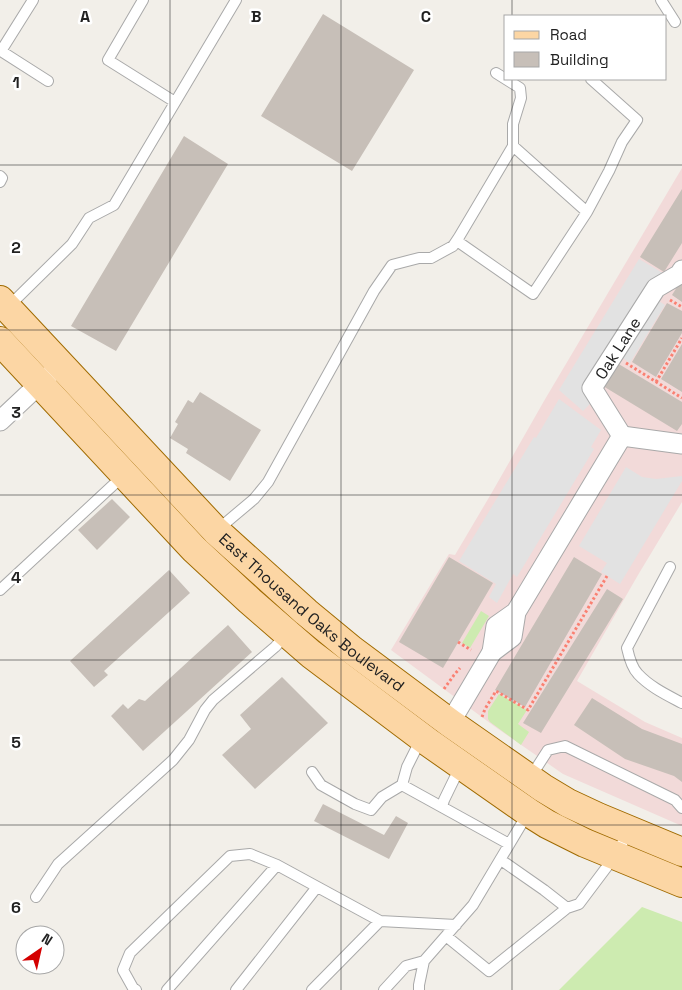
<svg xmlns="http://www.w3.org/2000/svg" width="682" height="990" font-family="'Space Grotesk',sans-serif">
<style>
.commercial{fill:#f2dad9}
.grass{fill:#cdebb0}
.parking{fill:#e2e2e2}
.building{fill:#c7bfb8}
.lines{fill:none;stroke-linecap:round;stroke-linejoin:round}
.service-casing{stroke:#a9a9a9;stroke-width:12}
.minor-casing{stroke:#a9a9a9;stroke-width:21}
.primary-casing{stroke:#a06b00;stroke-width:30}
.path{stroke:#fa8072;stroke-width:3;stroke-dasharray:2.5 2.5;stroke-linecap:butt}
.service{stroke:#fff;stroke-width:10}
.minor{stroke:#fff;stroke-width:19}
.primary{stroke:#fcd6a4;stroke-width:28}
.grid{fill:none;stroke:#222;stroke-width:1;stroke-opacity:0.55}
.labels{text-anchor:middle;stroke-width:5;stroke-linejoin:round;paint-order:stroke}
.street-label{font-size:16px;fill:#222;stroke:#fff}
.grid-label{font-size:16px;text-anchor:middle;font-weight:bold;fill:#222;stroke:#fff;stroke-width:5;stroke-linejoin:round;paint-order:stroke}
</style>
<rect width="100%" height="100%" fill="#f2efe9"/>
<path class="commercial" d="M682 168V502L638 575 577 681 645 722 682 738V826L563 774 494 726 391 650 449 554 455 555 491 494 544 401Z"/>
<path class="grass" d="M481 611 489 616 470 648 462 643Z
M499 694 527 710 518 724 529 732 521 745 490 722 488 719V711Z
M642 907 682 922V990H559Z"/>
<path class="parking" d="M639 259 678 282 675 288 656 297V299L665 305 630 363 617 354 598 382 604 390 583 411 559 390Z
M559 399 601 430 591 447 594 449 517 577 513 574 497 603 489 597 496 584 459 561 534 437 536 438Z
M626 467 642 477 656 479 682 476V481L620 584 601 572 607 563 579 546Z"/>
<path class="building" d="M323 14 414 70 352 171 261 116Z
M184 136 228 164 116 351 71 326Z
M682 189V243L664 272 640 257Z
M682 279V302L672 295Z
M667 303 682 311V333L656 377 632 362Z
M682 344V392L661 379Z
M617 363 682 402V424L677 431 603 386Z
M200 392 261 430 230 481 186 453 188 449 170 438 178 424 175 422 188 400 193 403Z
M112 499 130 517 97 550 78 530Z
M449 557 493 583 443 668 399 642Z
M574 557 602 574 525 707 495 690Z
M169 570 190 593 104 671 108 675 94 687 70 661Z
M607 589 623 599 541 733 523 723Z
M228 625 252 652 143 751 111 716 123 704 128 709 139 699 145 701Z
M282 677 328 723 255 789 222 755 251 729 240 715Z
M592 698 642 729 682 744V782L674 776 625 759 574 725Z
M323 804 384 835 396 816 408 823 389 859 314 821Z"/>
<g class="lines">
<defs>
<path id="service" d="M33 0 1 51 48 81
M143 0 108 60 175 102
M661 0 675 22
M513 146 587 212
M0 176 2 178 0 182
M457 241 533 294 587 212 609 171 622 142 637 120 591 79
M8 307 72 244 89 218 114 205 236 0
M216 531 254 499 268 482 374 291 392 265 419 258H431L453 246 459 237 513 146V124L521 98 520 88 496 73
M670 567 627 648C629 657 632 668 638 674 650 687 667 695 682 703
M0 590 124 475
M422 737 407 767 402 785 509 844
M312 772 321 785 355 804 371 810 382 797 402 785
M530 778 548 750 565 746 675 800 682 808
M442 807 444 800 461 765
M501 860 544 890 567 908
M36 897 58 864 173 760 189 740 205 710 213 700 275 647 287 634
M446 936 489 971 567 908 579 904 615 856 629 831
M136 990 133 988 123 970 130 953 230 856 250 854 277 865 380 921 456 925
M167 990 277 865
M236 990 317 887
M312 990 380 921
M384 990 406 966 424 961
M419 990V985L424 961 473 905 528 813"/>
<g id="minor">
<path d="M0 421 48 376"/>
<path id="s1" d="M622 436 592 388 656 288 680 274 682 270"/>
<path d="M622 436 682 444"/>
<path d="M516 612 496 626 492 652 512 637 516 612 622 436"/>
<path d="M450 723 492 652"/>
</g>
<g id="primary">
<path id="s2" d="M0 300 216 531 306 612 352 650 450 723 543 788 568 803 598 817 682 852"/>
<path d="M0 341 194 549 250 601 311 654 428 742 528 812 547 824 585 843 682 883"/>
</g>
</defs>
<use href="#service" class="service-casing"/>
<use href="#minor" class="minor-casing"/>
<use href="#primary" class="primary-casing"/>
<path class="path" d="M670 300 682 307
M626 363 682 398
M656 382 682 338
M458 642 471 650
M444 689 454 675 460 668
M482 717 485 709 496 691 528 710 607 576"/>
<use href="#service" class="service"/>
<use href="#minor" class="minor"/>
<use href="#primary" class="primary"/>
</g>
<path class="grid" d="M170 0V990M341 0V990M512 0V16M512 79V990M0 165H682M0 330H682M0 495H682M0 660H682M0 825H682"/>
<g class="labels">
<g class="street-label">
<text dy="6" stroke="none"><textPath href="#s1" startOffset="104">Oak Lane</textPath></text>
<text dy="6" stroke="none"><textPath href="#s2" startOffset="442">East Thousand Oaks Boulevard</textPath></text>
</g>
</g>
<g class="grid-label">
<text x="85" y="22">A</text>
<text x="256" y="22">B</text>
<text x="426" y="22">C</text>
<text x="16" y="88">1</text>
<text x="16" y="253">2</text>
<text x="16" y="418">3</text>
<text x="16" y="583">4</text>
<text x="16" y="748">5</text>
<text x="16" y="913">6</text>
</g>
<rect x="504" y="15" width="162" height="65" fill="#ffffff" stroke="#a7a7a7"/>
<rect x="514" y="31" width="25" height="8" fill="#fcd6a4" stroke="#a7a7a7"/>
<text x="550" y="40" font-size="15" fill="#222222">Road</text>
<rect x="514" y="52" width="25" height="15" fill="#c7bfb8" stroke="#a7a7a7"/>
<text x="550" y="65" font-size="15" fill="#222222">Building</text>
<g transform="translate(40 950) rotate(34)"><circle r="24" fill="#ffffff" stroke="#a7a7a7"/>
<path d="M0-4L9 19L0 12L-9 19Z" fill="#d40000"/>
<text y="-8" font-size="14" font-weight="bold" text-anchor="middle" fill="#222222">N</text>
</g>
</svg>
